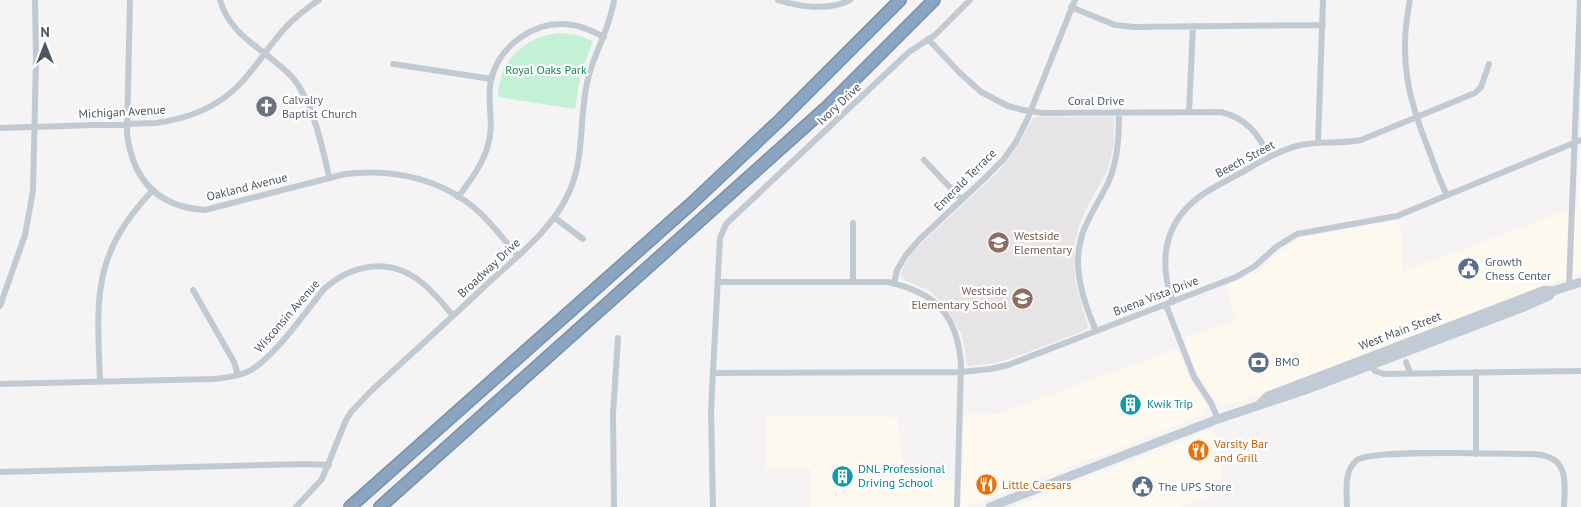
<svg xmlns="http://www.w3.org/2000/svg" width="1581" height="507" font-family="'PT Sans',sans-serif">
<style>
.commercial{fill:#fdf9ef}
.education{fill:#e6e4e5}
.green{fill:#c3f1d5}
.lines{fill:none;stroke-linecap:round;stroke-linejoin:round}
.highway-casing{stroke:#7690ad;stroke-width:14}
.street{stroke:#c1cad2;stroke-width:6}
.secondary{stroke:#c1cbd6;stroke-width:9}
.highway{stroke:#8ba5c1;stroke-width:11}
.labels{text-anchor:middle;stroke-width:4.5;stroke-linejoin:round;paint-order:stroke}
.park-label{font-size:12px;fill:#17864f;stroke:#fff}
.worship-label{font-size:12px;fill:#5b616d;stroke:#fff;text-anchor:start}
.street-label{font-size:12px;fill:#4a5661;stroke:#fff}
.education-label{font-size:12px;fill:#785e54;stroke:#fff;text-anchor:start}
.service-label{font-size:12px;fill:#4e5e75;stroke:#fff;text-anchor:start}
.culture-label{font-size:12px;fill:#0d838f;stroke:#fff;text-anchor:start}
.food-label{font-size:12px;fill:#c56008;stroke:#fff;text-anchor:start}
</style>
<rect width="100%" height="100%" fill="#f5f3f3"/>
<path class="commercial" d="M1581 145V273L1228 406 1218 403 1196 371 1184 338 1237 320 1225 286 1257 273 1277 254 1299 238 1397 220 1401 226 1402 272 1577 207 1579 152Z
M1177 349 1190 380 1207 405V411L1203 416 967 507H811V469H766V415L897 417 905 480H962L964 415 997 414Z
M1213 429 1221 452V493L1181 507H1012Z"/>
<path class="education" d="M1034 117H1112L1114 119V144L1108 169 1086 209 1079 227 1074 245 1075 281 1088 327 1086 330 1018 356 995 363 969 366 966 363 965 350 962 335 946 307 930 291 904 280 900 274 911 254 923 242 1001 169 1017 147Z"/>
<path class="green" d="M561 33 577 35 593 41 581 73 575 109 498 97C498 61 526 35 561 33Z"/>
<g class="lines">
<defs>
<path id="highway" d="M350 507 692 203 780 120 900 0
M380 507 827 107 934 0"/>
</defs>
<use href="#highway" class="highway-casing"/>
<path class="street" d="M130 0 127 134C133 180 158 207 205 210L345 174C393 168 443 179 479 212 493 225 505 241 518 256
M220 0C230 37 268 51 292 77 312 99 323 148 329 177
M778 0C799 7 829 11 850 0
M1410 0C1398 58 1408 99 1430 153 1435 167 1440 182 1447 195
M1071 7 1115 25 1134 27 1323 25
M928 39 959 72 981 92 1008 106 1023 110 1043 113 1221 112C1248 119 1257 133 1270 157
M393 64 492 79
M1189 112 1193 26
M0 128 156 123C186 119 216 108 238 86 256 68 269 45 286 27 296 16 307 8 319 0
M1318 143 1323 0
M924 160 962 200
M458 197C470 181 483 164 488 145 495 123 486 101 491 80 499 45 536 19 572 25 583 26 594 32 604 37
M555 218 583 239
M718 282H888C936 293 957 314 961 364L957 507
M853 282V223
M894 284 897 270 906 255 920 239 986 177 1003 160 1016 142 1027 120 1075 0
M1569 286 1580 0
M193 290 234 362 238 375
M1173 302C1158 262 1164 223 1199 197 1211 188 1226 181 1239 174 1258 163 1279 150 1301 145 1321 141 1341 144 1361 140L1475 93 1481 87 1489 64
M1166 305 1194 377 1211 403 1218 419
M0 306 25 235 33 191 36 59 35 0
M1096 331C1087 309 1079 288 1078 265 1077 230 1094 212 1108 183 1118 161 1119 136 1119 112
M1406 362 1410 373
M1371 365 1375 371 1384 374 1581 371
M713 373 961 372 991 369 1008 365 1236 277 1255 266 1276 247 1297 234 1397 216 1581 140
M100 381C97 298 91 255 153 190
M0 384 213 379C225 378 236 377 247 372 271 362 307 310 324 289 352 264 389 257 421 282 433 291 443 304 453 316
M1476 454V372
M0 472 306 464 329 465
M296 507 322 479 346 420 351 412 371 391C409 356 448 321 485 286 516 257 553 230 570 190 586 153 578 113 589 75 596 50 610 27 614 0
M614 507 613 414 618 338
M713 507 711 411 720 238 726 224 909 52 935 35 970 0
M1347 507C1347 492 1343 471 1357 460 1372 449 1506 454 1533 454 1569 456 1565 479 1564 507"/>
<path class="secondary" d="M1260 404 1268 396 1545 290 1553 291 1581 282
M990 507 1218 419 1308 389 1524 307 1549 296 1553 291"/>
<use href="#highway" class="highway"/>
</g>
<defs>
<symbol id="church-disc" viewBox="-11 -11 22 22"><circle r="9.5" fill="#6b7280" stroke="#fff"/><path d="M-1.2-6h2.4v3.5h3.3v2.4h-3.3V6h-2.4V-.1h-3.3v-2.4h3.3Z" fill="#fff"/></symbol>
<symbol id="school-disc" viewBox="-11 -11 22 22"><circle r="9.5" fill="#8d6e63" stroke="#fff"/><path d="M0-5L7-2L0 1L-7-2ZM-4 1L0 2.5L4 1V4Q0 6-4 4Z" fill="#fff"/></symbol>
<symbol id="civic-disc" viewBox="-11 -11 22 22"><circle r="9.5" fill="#5c6f8a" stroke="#fff"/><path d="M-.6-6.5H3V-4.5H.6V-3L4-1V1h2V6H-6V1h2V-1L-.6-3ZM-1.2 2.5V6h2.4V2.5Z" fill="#fff"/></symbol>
<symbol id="bank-disc" viewBox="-11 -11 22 22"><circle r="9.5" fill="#5c6f8a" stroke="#fff"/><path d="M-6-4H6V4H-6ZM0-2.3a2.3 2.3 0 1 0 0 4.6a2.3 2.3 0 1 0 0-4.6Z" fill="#fff"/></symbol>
<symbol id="building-disc" viewBox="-11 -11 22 22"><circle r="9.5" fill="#0f9aa8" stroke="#fff"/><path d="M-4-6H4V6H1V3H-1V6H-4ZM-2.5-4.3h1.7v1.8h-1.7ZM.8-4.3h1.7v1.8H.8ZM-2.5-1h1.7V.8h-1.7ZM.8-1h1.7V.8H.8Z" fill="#fff"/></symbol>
<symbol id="restaurant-disc" viewBox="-11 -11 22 22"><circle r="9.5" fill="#e8710a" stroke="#fff"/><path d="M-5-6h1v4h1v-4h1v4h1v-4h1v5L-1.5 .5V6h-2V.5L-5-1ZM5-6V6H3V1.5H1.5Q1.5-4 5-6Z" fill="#fff"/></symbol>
</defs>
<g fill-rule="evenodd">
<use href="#church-disc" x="254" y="94" width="25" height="25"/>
<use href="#school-disc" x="986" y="230" width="25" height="25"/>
<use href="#civic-disc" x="1456" y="256" width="25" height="25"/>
<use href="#school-disc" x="1010" y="286" width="25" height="25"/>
<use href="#bank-disc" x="1246" y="350" width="25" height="25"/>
<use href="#building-disc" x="1118" y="392" width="25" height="25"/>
<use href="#restaurant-disc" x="1186" y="438" width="25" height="25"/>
<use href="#building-disc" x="830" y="464" width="25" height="25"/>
<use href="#restaurant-disc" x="974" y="472" width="25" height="25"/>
<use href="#civic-disc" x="1130" y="474" width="25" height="25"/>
</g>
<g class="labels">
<g class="park-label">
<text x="546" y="74">Royal Oaks Park</text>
</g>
<g class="worship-label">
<text x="282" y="104">Calvalry<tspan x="282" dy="14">Baptist Church</tspan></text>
</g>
<g class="street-label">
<text x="1096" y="105">Coral Drive</text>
<text transform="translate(839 104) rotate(-43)" y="4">Ivory Drive</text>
<text transform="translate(122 112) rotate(-3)" y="4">Michigan Avenue</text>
<text transform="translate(1245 159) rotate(-28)" y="4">Beech Street</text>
<text transform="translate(965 180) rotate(-45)" y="4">Emerald Terrace</text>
<text transform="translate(247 187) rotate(-14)" y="4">Oakland Avenue</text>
<text transform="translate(489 268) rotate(-43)" y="4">Broadway Drive</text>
<text transform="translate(1156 296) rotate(-21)" y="4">Buena Vista Drive</text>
<text transform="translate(287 316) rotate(-49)" y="4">Wisconsin Avenue</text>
<text transform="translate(1400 331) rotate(-21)" y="4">West Main Street</text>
</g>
<g class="education-label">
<text x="1014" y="240">Westside<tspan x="1014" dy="14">Elementary</tspan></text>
<text x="1007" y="295" text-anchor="end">Westside<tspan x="1007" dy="14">Elementary School</tspan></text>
</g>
<g class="service-label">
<text x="1485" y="266">Growth<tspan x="1485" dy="14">Chess Center</tspan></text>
<text x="1275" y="366">BMO</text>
<text x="1158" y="491">The UPS Store</text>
</g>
<g class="culture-label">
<text x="1147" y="408">Kwik Trip</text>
<text x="858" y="473">DNL Professional<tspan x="858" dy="14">Driving School</tspan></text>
</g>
<g class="food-label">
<text x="1214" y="448">Varsity Bar<tspan x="1214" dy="14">and Grill</tspan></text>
<text x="1002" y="489">Little Caesars</text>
</g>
</g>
<g transform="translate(45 45)" stroke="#ffffff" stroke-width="4" paint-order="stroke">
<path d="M0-4L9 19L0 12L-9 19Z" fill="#4a5661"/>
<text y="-8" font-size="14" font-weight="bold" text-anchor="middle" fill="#4a5661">N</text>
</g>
</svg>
